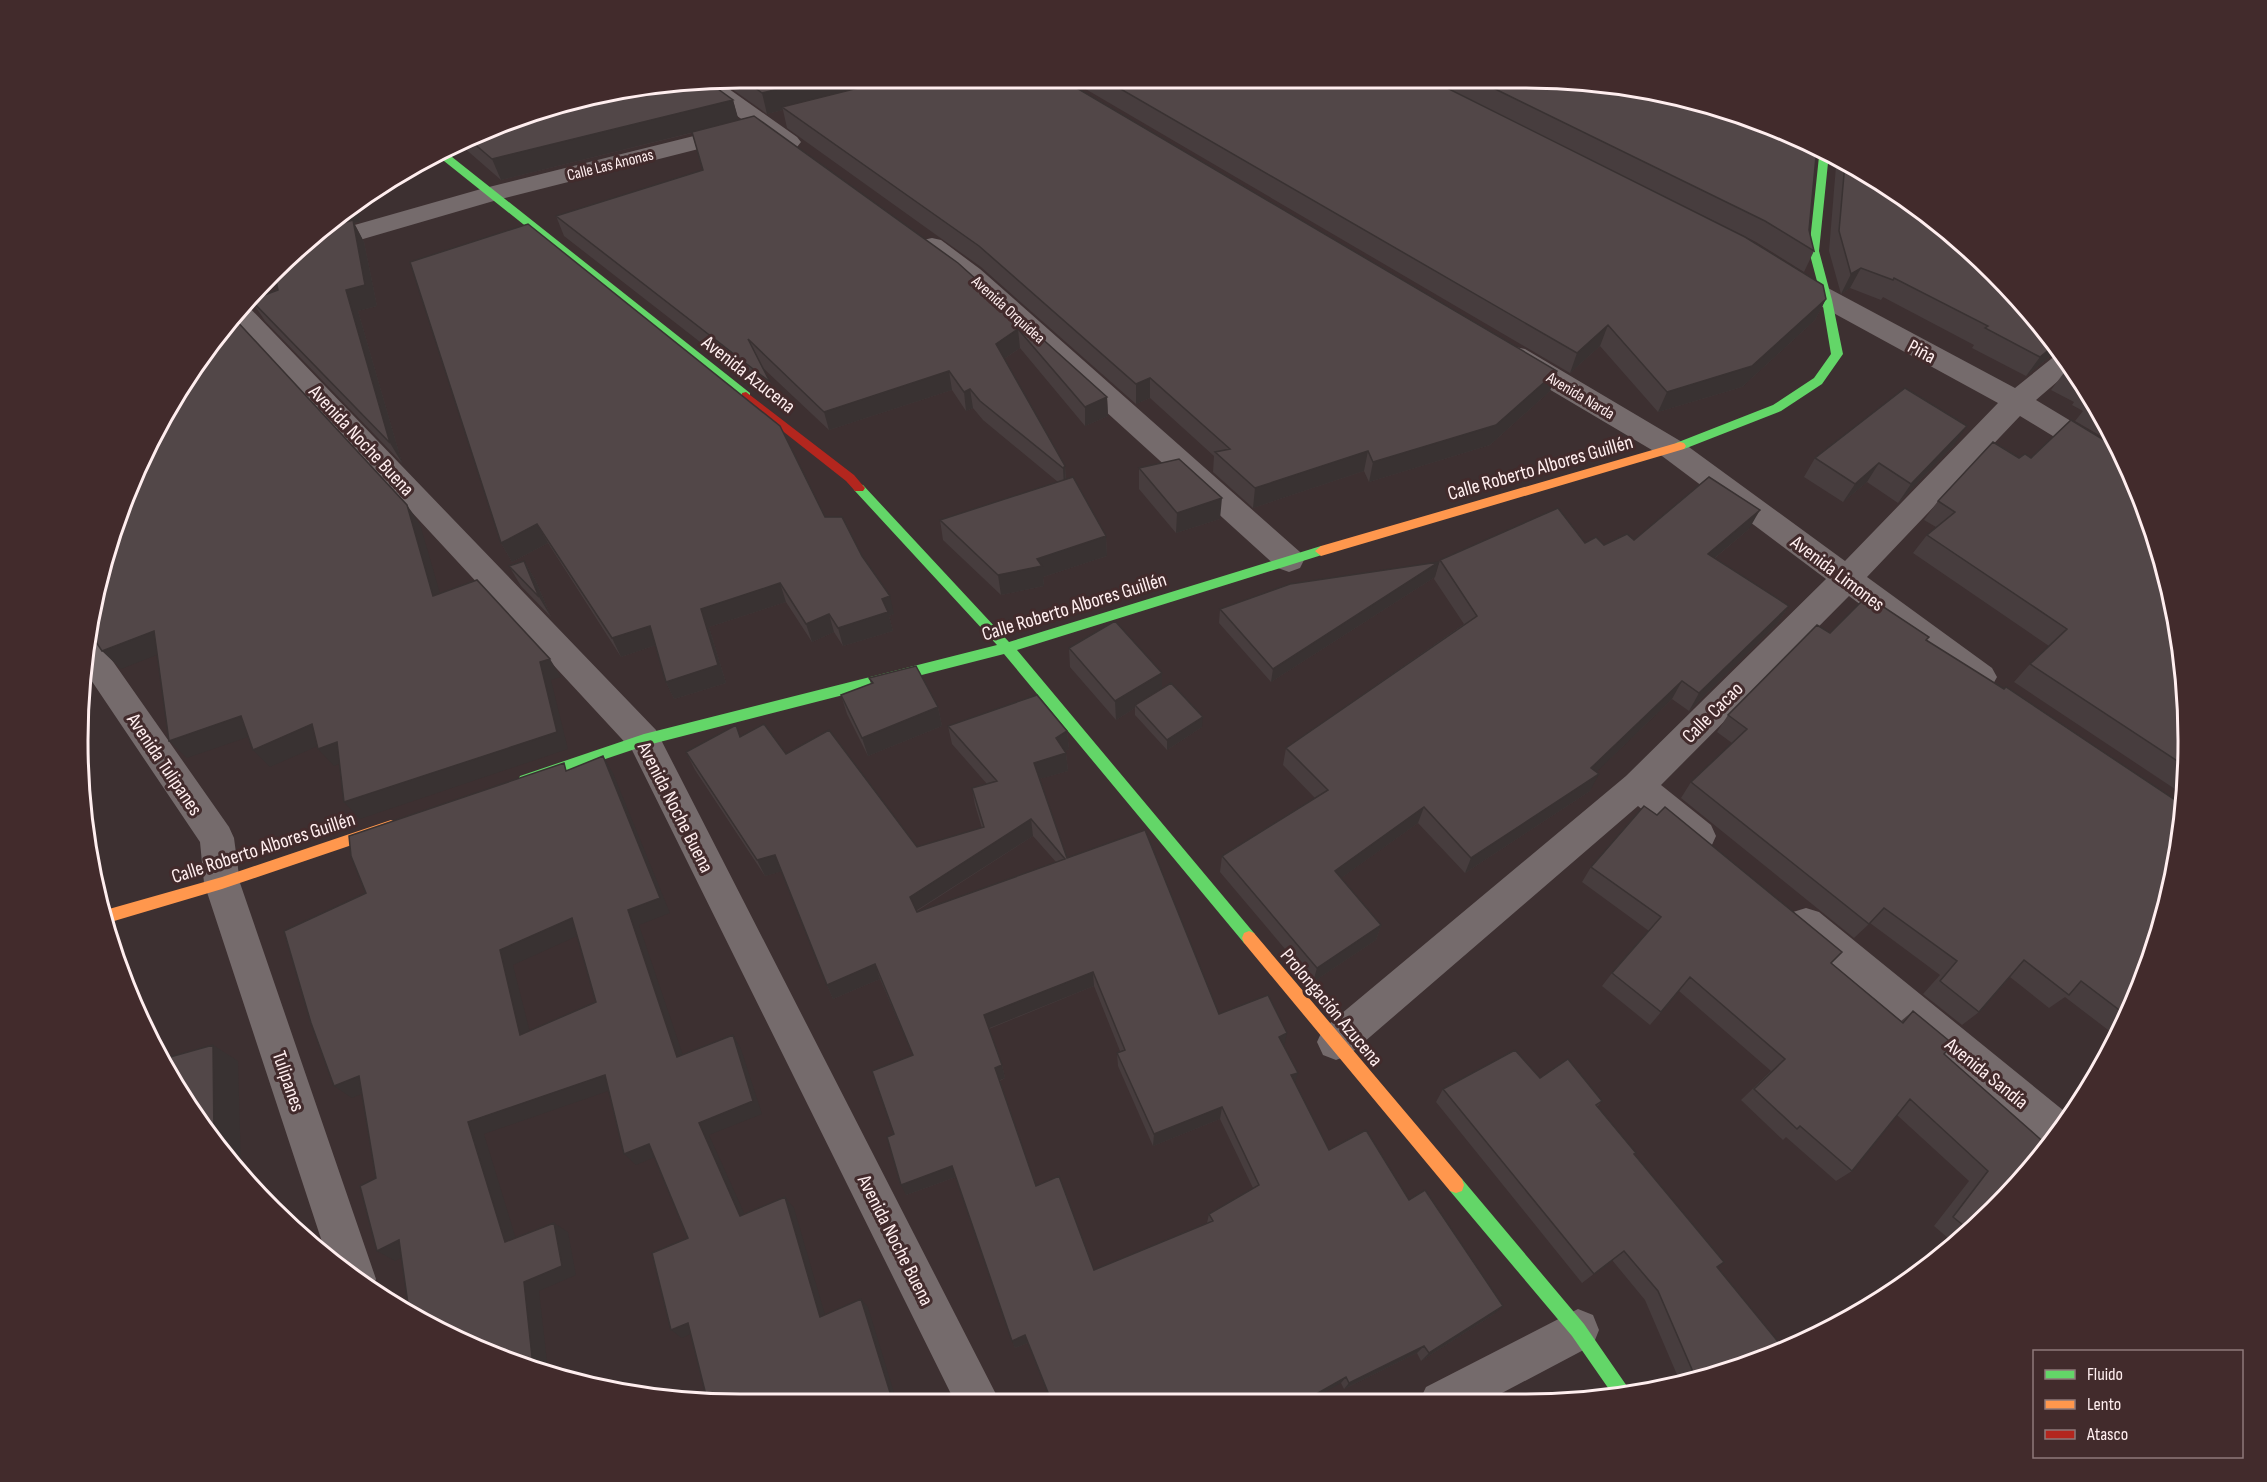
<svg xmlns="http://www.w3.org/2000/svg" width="2267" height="1482" font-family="'Sofia Sans Condensed',sans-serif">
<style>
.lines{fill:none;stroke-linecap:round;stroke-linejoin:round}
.street{fill:#756b6c;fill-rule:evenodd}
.fast{fill:#63d668;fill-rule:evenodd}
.slow{fill:#ff974d;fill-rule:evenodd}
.jam{fill:#b3261e;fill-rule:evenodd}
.wall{fill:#473d3e;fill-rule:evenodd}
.shaded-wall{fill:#393232}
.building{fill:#524748;stroke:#393232;stroke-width:1.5;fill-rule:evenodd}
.labels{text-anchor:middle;stroke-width:6;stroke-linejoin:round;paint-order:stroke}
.far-street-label{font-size:16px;fill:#ffeeef;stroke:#422b2c}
.street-label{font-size:20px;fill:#ffeeef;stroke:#422b2c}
.rim{fill:none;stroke:#ffeeef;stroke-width:3}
</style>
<rect width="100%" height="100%" fill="#3d3031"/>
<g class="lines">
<path class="street" d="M696 84H722L797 137 801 142 797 147 789 149 781 147 699 89Z
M738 125 746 127 750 132 746 137 497 200 315 253 306 251 303 247 316 236 481 189Z
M932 238 941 240 980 269 1300 552 1304 560 1300 568 1289 572 1278 568 962 281 923 252 919 246 923 240Z
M1804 277 1813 280 2015 388 2061 351 2072 369 2036 400 2109 444 2113 451 2109 458 2099 461 2089 458 2020 416 1867 577 1992 668 1997 677 1992 686 1981 690 1970 686 1849 596 1661 785 1711 825 1716 836 1711 847 1699 851 1687 847 1638 806 1349 1055 1336 1060 1323 1055 1317 1042 1323 1029 1626 776 1826 579 1662 456 1505 363 1501 356 1505 349 1515 347 1525 349 1682 442 1845 561 1998 403 1795 292 1791 286 1795 280Z
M245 303 656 730 999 1400H954L632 750 232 318Z
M91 640 100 643 229 827 234 838 240 883 376 1279 371 1291 327 1257 204 883 200 842 85 671Z
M1806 908 1819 912 2069 1115 2047 1146 1793 936 1788 924 1793 912Z
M1578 1309 1593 1315 1599 1330 1593 1345 1485 1402H1419L1426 1387Z"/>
<path class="fast" d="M1820 147 1829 153 1819 251 1832 300 1843 354 1822 384 1781 411 1684 449H1676L1674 446 1676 443 1773 405 1814 378 1831 354 1822 300 1809 251Z
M447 153 750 393V399H742L439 157Z
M859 484 863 485 1009 642 1321 546 1325 548 1327 551 1325 554 1017 650 1254 933 1256 938 1254 943 1249 945 1244 943 1004 654 644 746 525 786 520 784 518 780 520 776 644 734 997 645 855 491 853 488 855 485Z
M1456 1177 1462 1179 1584 1324 1631 1392 1613 1395 1572 1336 1450 1191 1448 1185 1450 1179Z"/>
<path class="slow" d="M1680 442 1684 443 1686 446 1684 449 1321 556 1315 551 1321 546Z
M391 820 396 822 398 826 396 830 222 889 104 924 102 911 222 877Z
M1249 931 1254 933 1462 1179 1464 1185 1462 1191 1456 1193 1450 1191 1244 943 1242 938 1244 933Z"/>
<path class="jam" d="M746 392 854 475 865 488 863 491H855L846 481 742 399V393Z"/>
</g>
<path class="wall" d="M725 84H1070L1550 391 1490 445 1369 482 1364 471 1253 508 1213 472 1214 456 1150 398 1136 404 981 267 787 128 783 110 767 114Z
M1077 84H1613L1790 138 1809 230 1814 251 1804 272 1756 242 1551 140 1826 299 1815 320 1742 387 1658 412 1600 346 1570 373Z
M733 100 738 120 754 116 1107 397 1108 416 1085 426 1020 348 1004 359 1065 466 1066 479 1106 536 1107 556 1043 577 1044 586 1001 595 943 540 940 520 1058 482 983 420 973 408 966 411 952 390 829 430 762 367 770 382 776 401 564 236 556 216 703 170 692 133 501 180 462 146 528 113Z
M1839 160 1963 242 2059 349 2026 376 1972 348 1974 345 1883 297 1881 300 1850 288 1841 294 1829 251 1836 166Z
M357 203 360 222 354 223 364 242 377 306 358 311 402 463 265 321 251 300 278 290Z
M410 262 825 517 894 614 889 616 893 631 843 646 834 632 812 642 786 602 709 627 726 683 674 699 666 682 656 645 621 657 548 543 512 562 501 543Z
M2070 366 2120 447 2075 421 2083 411 2072 405 2074 402 2051 390 2066 370Z
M1954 445 1898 503 1867 482 1843 502 1804 477 1815 458Z
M2019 458H2031L2188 697 2184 795 2014 682 2030 664 2049 646 1913 553 1927 535 1936 527 1924 520 1938 501Z
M1139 468 1220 519 1176 533 1139 489Z
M1749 529 1715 558 1789 606 1777 624 1689 711 1672 699 1596 772 1590 791 1465 873 1418 823 1341 878 1381 925 1376 940 1313 982 1220 872 1222 856 1315 798 1283 765 1286 748 1464 624 1434 579 1440 560 1585 543 1604 545 1634 540Z
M524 561 536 581 551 617 521 586 509 566Z
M1435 577 1271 682 1219 623 1220 609Z
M1830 633 1927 640 2154 954 2116 1036 2065 997 2049 1008 2010 977 1979 1012 1962 1025 1923 994 1940 975 1870 923 1854 938 1681 798 1691 782 1732 743 1717 732 1728 715Z
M1069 648 1162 689 1202 727 1167 750 1135 715V708L1116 720 1070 667Z
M869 678 938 707 942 726 868 756 847 714 841 695 871 684Z
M948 726 1067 731 1069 749 1065 751 1066 753 1068 771 1039 779 1067 858 1219 1014 1284 1046 1295 1083 1329 1150 1409 1200 1494 1314 1421 1361 1417 1353 1344 1389 1341 1383 1028 1343 1015 1348 956 1177 906 1195 894 1134 913 1055 880 979 833 999 827 985 782 871 765 876 695 770 686 752 741 736 786 754 917 847 982 828 975 805 972 788 987 784 952 744ZM1033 836 1056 862 917 912V911ZM1094 986 1120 1051 1117 1053 1118 1066 1153 1146 1220 1119 1253 1188 1209 1214 1207 1223 1094 1270 1036 1186 1000 1081 1005 1078 1002 1065 989 1029Z
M1591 867 1831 963 1901 1021 1913 1011 1944 1054 2025 1178 1955 1244 1934 1226 1969 1181 1897 1115 1852 1171 1836 1181 1786 1137 1783 1140 1741 1100 1771 1071 1679 991 1650 1025 1602 986 1612 973 1649 931 1582 882Z
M1540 1078 1602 1101 1597 1107 1634 1155 1717 1267 1698 1381 1681 1384 1645 1300 1612 1260 1582 1283 1436 1102 1443 1089Z"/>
<path class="shaded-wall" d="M798 84H888L782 107 783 110 767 114 762 93Z
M733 100 739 121 501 180 492 159Z
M357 203 360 222 354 223 364 242 377 306 358 311 402 463 390 443 319 233Z
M1861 268 1850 288 1841 294 1851 274Z
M1826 299 1815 320 1742 387 1658 412 1667 392Z
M1608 325 1600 346 1570 373 1577 353Z
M1018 329 1020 348 998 363 996 344Z
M2056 344 2059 349 2026 376 2040 357Z
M949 371 952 390 829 430 824 412Z
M1557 371 1550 391 1490 445 1369 482 1373 462Z
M1150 378V398L1136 404V384Z
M970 389 973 408 966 411 964 392Z
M1107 397 1108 416 1085 426V407Z
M1967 426 1954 445 1898 503 1911 484Z
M1368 451 1364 471 1253 508 1255 488Z
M1879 463 1867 482 1843 502 1855 484Z
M1065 466 1066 485 1064 487 1063 468Z
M1222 498 1220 519 1176 533 1177 513Z
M407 505 420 524 446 614 433 596Z
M1760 510 1749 529 1698 572 1708 554Z
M537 524 548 543 512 562 501 543Z
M1106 536 1107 556 1043 577 1044 586 1001 595 998 575 1037 559Z
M524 561 536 581 551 617 539 597Z
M1439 562 1435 577 1271 682 1273 669Z
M780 583 786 602 709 627 726 683 674 699 666 682 701 609Z
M890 596 894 614 889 616 893 631 843 646 838 628 882 599Z
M1789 606 1777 624 1689 711 1699 693Z
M829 614 834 632 812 642 806 624Z
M650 626 659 644 621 657 612 638Z
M154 631 172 649 121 669 102 651Z
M550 659 561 677 551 680 568 749 360 819 344 802 540 662Z
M1162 673V692L1135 705V708L1116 720 1115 701Z
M1682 681 1672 699 1583 785 1599 774 1590 791 1465 873 1471 858 1591 768Z
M938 707 942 726 868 756 862 738Z
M241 716 257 734 187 758 169 741Z
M1203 717 1202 727 1167 750V740Z
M312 724 327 742 270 767 253 750Z
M1067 731 1069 749 1058 755 1056 738Z
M337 742 352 759 334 766 318 749Z
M1066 753 1068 771 1036 780 1034 763Z
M603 756 613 773 670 913 639 925 688 1070 677 1057 628 910Z
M1424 807 1418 823 1330 886 1335 871Z
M1031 819 1033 836 914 912 910 897Z
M775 855 783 871 765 876 757 860Z
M572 918 584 933 513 965 534 1048 520 1035 500 950Z
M1381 925 1376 940 1313 982 1317 968Z
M117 959 120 962 123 979Z
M875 964 880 979 833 999 827 985Z
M1093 972 1094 986 987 1029 984 1015Z
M1287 1033 1284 1047 1279 1037Z
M733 1035 741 1049 762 1114 709 1135 750 1226 740 1216 699 1123Z
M213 1045 238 1061 241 1167 214 1137Z
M1002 1065 1005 1078 998 1081 995 1068Z
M1298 1073 1294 1085 1291 1075Z
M605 1075 617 1088 484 1134 520 1252 505 1242 468 1122Z
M359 1076 376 1088 352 1098 334 1086Z
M1222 1107 1220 1119 1153 1146 1154 1134Z
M649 1144 660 1155 636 1165 624 1154Z
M952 1166 956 1177 906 1195 901 1185Z
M785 1197 794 1208 828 1325 820 1317Z
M554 1223 568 1232 576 1275 539 1291 548 1370 533 1366 524 1282Z
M399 1240 417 1250 395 1261 377 1251Z
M861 1299 868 1307 896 1399H892Z
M1503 1306 1494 1314 1421 1361 1429 1353Z
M688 1323 699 1330 682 1338 671 1330Z
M1025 1335 1028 1343 1015 1348 1012 1341Z
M1424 1346 1417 1353 1344 1389 1349 1383Z
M1346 1377 1341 1383 1310 1401H1304Z"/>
<path class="building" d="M654 84H711L733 100 492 159 471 141 528 113Z
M750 84H798L762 93Z
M874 84H1070L1557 371 1496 425 1373 462 1368 451 1255 488 1215 452 1230 449 1150 378 1136 384 979 246 782 107Z
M1112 84H1439L1745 237 1823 285 1826 299 1752 366 1667 392 1608 325 1577 353Z
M1485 84H1613L1739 113 1791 135 1790 138 1803 140 1817 146 1809 230 1814 251 1765 221Z
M754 116 958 263 1107 397 1085 407 1018 329 996 344 1065 466 1063 468 980 401 970 389 964 392 949 371 824 412 748 339 770 382 556 216 703 170 692 132Z
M1845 163 1963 242 2052 337 2056 344 2040 357 1985 328 1988 326 1894 278 1893 280 1861 268 1851 274 1839 231Z
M353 220 365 285 346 290 390 443 251 300 278 290 274 271 326 228Z
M528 224 780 426 825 517H842L862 556 890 596 882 599 888 612 838 628 829 614 806 624 780 583 701 609 718 665 666 682 650 626 612 638 537 524 501 543 410 262Z
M233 317 407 505 433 596 477 580 550 659 540 662 557 732 344 802 337 742 318 749 312 724 253 750 241 716 169 741 154 631 102 651 92 636 113 528 167 410 215 338Z
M2070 366 2076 376 2066 370Z
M1905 388 1967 426 1911 484 1879 463 1855 484 1815 458Z
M2071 420 2122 451 2166 569 2188 697 2185 766 2030 664 2067 629 1927 535 1955 512 1938 501 1993 442 2019 458 2025 454 2031 458Z
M1179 459 1222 498 1177 513 1139 468Z
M1073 477 1106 536 1037 559 1042 566 998 575 940 520Z
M1709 477 1760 510 1708 554 1789 606 1699 693 1682 681 1591 768 1599 774 1471 858 1424 807 1335 871 1381 925 1317 968 1222 856 1328 790 1286 748 1477 616 1440 560 1558 508 1585 543 1596 537 1604 545 1627 534 1634 540Z
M524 561 539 597 509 566Z
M1439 562 1273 669 1220 609 1290 584Z
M1867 596 1929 637 1926 640 2004 689 2006 687 2184 806 2183 827 2154 954 2126 1015 2081 981 2069 995 2024 960 1979 1012 1940 981 1957 961 1884 908 1869 924 1691 782 1747 729 1728 715 1817 625 1830 633Z
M1115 621 1162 673 1115 701 1069 648Z
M916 666 938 707 862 738 841 695 873 683 869 678Z
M1171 683 1203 717 1167 740 1135 705Z
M1037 695 1067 731 1056 738 1066 753 1034 763 1067 858 1145 830 1219 1014 1268 995 1287 1033 1279 1037 1298 1073 1291 1075 1329 1150 1366 1130 1409 1200 1425 1190 1503 1306 1429 1353 1424 1346 1349 1383 1346 1377 1304 1401 1051 1400 1025 1335 1012 1341 952 1166 901 1185 887 1137 894 1134 872 1071 913 1055 875 964 827 985 775 855 757 860 686 752 736 725 740 737 764 724 786 754 829 730 917 847 984 827 972 788 997 781 948 726ZM1031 819 1065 859 917 912 910 897ZM1093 972 1125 1050 1117 1053 1154 1134 1222 1107 1259 1185 1209 1214 1213 1221 1094 1270 1059 1176 1036 1186 995 1068 1002 1065 984 1015Z
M603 756 660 898 628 910 677 1057 733 1035 753 1101 699 1123 740 1216 785 1197 820 1317 861 1299 892 1399 904 1393 906 1400 707 1399 688 1323 671 1330 652 1253 688 1238 649 1144 624 1154 605 1075 468 1122 505 1242 554 1223 562 1266 524 1282 533 1366 487 1353 409 1311 399 1240 377 1251 360 1186 376 1178 359 1076 334 1086 311 1023 284 931 366 893 351 856 349 836 564 763 566 771ZM572 918 596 1002 520 1035 500 950Z
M1644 806 1657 815 1665 807 1842 952 1831 963 1903 1023 1913 1011 1953 1044 1944 1054 2048 1146 2025 1178 1969 1230 1953 1217 1988 1171 1910 1099 1852 1171 1800 1126 1797 1129 1754 1089 1785 1059 1690 977 1661 1012 1612 973 1661 917 1591 867Z
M213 1045 214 1137 190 1109 163 1059Z
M1515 1050 1540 1078 1568 1059 1602 1101 1596 1105 1636 1153 1634 1154 1724 1262 1717 1267 1784 1349 1697 1381 1658 1291 1624 1251 1594 1274 1443 1089Z"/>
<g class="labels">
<g class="far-street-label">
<text transform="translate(610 164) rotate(-14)" y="6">Calle Las Anonas</text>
<text transform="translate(1009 309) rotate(42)" y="6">Avenida Orquídea</text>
<text transform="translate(1581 395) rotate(31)" y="6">Avenida Narda</text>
</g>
<g class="street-label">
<text transform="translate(1922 351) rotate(28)" y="7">Piña</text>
<text transform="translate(749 374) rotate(38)" y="7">Avenida Azucena</text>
<text transform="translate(362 440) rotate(47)" y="7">Avenida Noche Buena</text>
<text transform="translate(1540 467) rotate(-16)" y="7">Calle Roberto Albores Guillén</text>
<text transform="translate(1838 573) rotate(37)" y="7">Avenida Limones</text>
<text transform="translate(1074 606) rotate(-17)" y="7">Calle Roberto Albores Guillén</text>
<text transform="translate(1712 712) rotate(-45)" y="7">Calle Cacao</text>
<text transform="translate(165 764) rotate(56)" y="7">Avenida Tulipanes</text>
<text transform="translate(676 807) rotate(63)" y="7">Avenida Noche Buena</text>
<text transform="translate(263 847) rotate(-18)" y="7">Calle Roberto Albores Guillén</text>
<text transform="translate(1332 1007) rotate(50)" y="7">Prolongación Azucena</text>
<text transform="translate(1987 1073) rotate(39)" y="7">Avenida Sandía</text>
<text transform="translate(289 1081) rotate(71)" y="7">Tulipanes</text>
<text transform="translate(896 1240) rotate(63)" y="7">Avenida Noche Buena</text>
</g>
</g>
<path d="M0 0H2267V1482H0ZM740 88H1526A652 652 0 0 1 2178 740V742A652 652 0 0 1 1526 1394H740A652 652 0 0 1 88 742V740A652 652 0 0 1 740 88Z" fill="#422b2c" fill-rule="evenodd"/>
<path class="rim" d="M740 88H1526A652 652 0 0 1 2178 740V742A652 652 0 0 1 1526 1394H740A652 652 0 0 1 88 742V740A652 652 0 0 1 740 88Z"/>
<rect x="2033" y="1350" width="210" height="108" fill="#422b2c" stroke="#8e797a" stroke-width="1.5"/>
<rect x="2045" y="1370" width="30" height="9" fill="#63d668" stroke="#8e797a" stroke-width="1.5"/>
<text x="2087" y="1380" font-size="18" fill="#ffeeef">Fluido</text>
<rect x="2045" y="1400" width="30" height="9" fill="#ff974d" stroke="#8e797a" stroke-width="1.5"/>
<text x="2087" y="1410" font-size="18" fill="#ffeeef">Lento</text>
<rect x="2045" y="1430" width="30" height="9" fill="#b3261e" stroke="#8e797a" stroke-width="1.5"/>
<text x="2087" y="1440" font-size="18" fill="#ffeeef">Atasco</text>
</svg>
